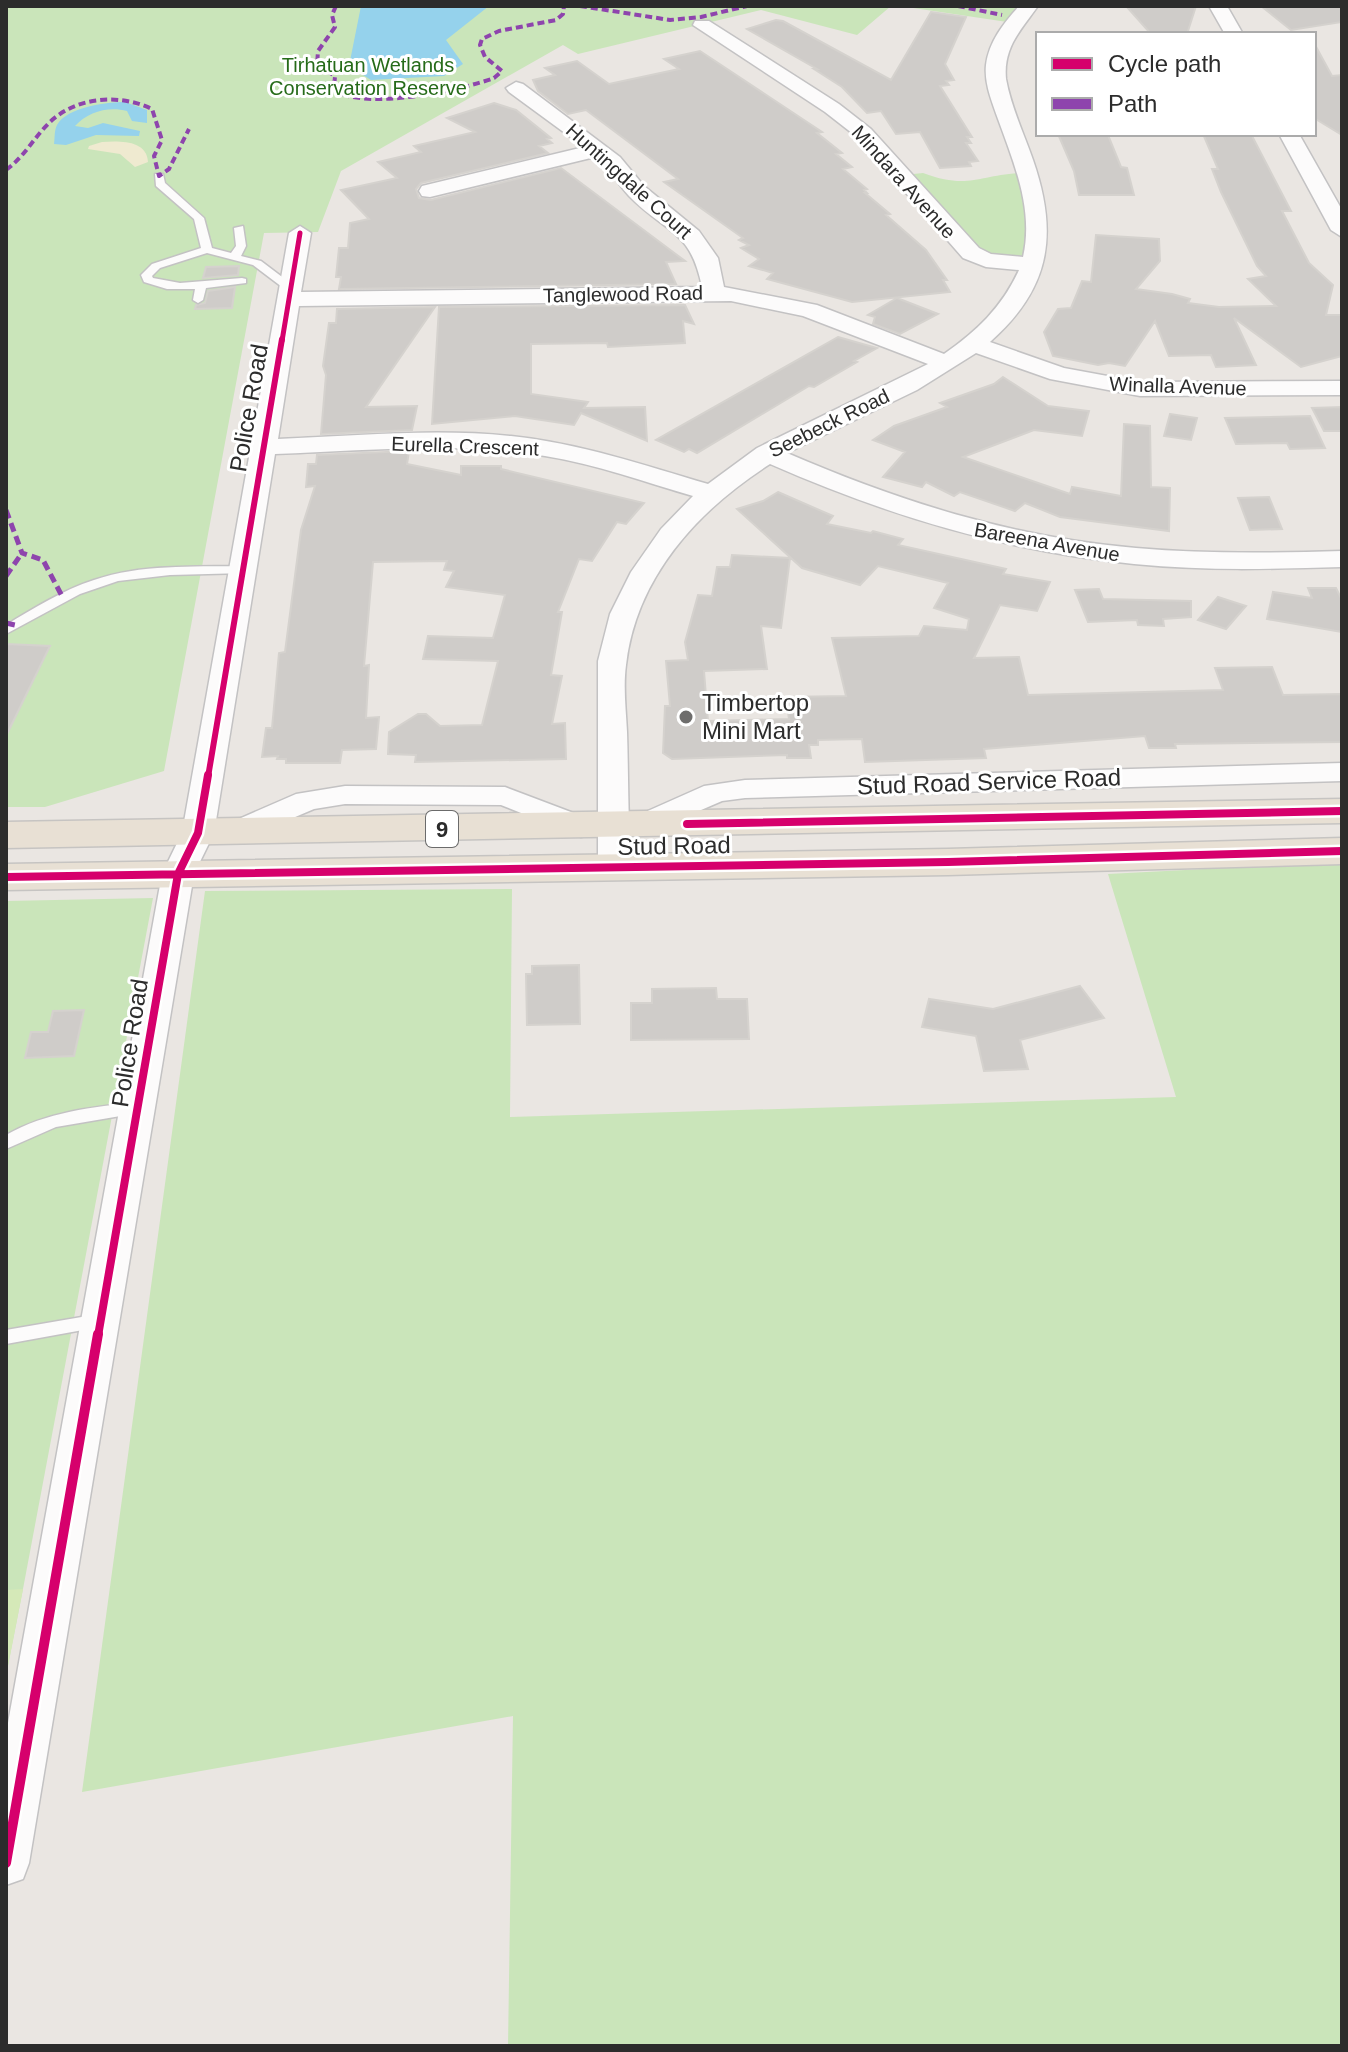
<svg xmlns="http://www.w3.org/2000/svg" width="1348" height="2052" font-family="Arial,sans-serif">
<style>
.green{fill:#cae5ba}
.sand{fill:#efead0}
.pitch{fill:#d5e9b8}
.water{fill:#95d2ec}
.building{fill:#cfccc9;stroke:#d5d2ce;stroke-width:2}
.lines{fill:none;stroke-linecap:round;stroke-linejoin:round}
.service-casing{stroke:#c3c2c3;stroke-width:3}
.minor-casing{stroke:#c3c2c3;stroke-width:3}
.trunk-casing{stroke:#c6c4c2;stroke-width:3}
.service{fill:#fcfbfb;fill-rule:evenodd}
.minor{fill:#fcfbfb;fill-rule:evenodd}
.trunk{fill:#e8e0d4;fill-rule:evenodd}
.quiet-far1{stroke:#8e44ad;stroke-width:4;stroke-dasharray:7 4;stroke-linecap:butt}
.quiet{stroke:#8e44ad;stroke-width:5;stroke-dasharray:9 5;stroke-linecap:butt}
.cycleway-far3-casing{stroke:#fff;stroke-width:8}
.cycleway-far2-casing{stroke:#fff;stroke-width:10}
.cycleway-far1-casing{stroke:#fff;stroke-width:13}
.cycleway-casing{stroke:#fff;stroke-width:15}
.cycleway-far3{stroke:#d6006c;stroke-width:5}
.cycleway-far2{stroke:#d6006c;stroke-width:6}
.cycleway-far1{stroke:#d6006c;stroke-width:8}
.cycleway{stroke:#d6006c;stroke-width:10}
.poi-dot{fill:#6e6d6c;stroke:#fff;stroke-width:3}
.labels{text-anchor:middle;stroke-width:6;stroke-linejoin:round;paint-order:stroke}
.far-park-label{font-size:20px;fill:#266b19;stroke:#fff}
.far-street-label{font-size:20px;fill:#2c2c2c;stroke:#fff}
.shield{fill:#fff;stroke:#6b6b6b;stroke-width:2}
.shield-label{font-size:22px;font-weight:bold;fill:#2c2c2c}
.street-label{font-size:24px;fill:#2c2c2c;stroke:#fff}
.poi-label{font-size:24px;fill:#2c2c2c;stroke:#fff;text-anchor:start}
</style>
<rect width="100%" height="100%" fill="#eae6e2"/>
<path class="green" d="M6 6H891L857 35 761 10 578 54 563 45 341 171 318 232 264 233 164 771 45 807H6Z
M900 6H1029L1014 23Z
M923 173C971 191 980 173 1027 173L1033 265 986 260 904 175Z
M1342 862V2046H508L513 1716 82 1792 205 891 512 889 510 1117 1176 1097 1108 874Z
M153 898 23 1589 6 1676V901Z"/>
<path class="sand" d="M102 142C120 141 147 140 148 162L135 167 120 154 88 149 89 146Z"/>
<path class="pitch" d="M23 1589 6 1676V1590Z"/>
<path class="water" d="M361 6H489L446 40 463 64 444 76 371 80 349 66Z
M125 102 147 110V123L132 121 127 111C108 106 88 112 75 126L88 128 103 123 140 131 139 136 96 135 66 145 54 144C55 138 54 131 57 125 67 107 107 102 125 102Z"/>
<path class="building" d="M1126 6H1196L1187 34H1151Z
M1261 6H1342V22L1291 30Z
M931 12 966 17 945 64 954 80 946 81 949 85 940 86 972 137H967L971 143H966L978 161 969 162 971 166 940 168 920 132 896 134 881 111 867 113 842 87 814 69H817L747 29 776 20 783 21 891 80Z
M1314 43 1332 76 1342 75V135L1314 118Z
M700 51 822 132 817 133 842 153 836 154 852 167 843 169 867 189 864 190 867 193H865L890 214 886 215 926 250 947 280H943L950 292 852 302 767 279 773 273 749 266 759 259 741 248 749 245 739 240 743 238 664 182 678 179 586 110 568 114 538 91 533 80 555 75 545 68 577 61 609 84 679 69 664 59Z
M494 103 516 110 551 138 547 139 552 143 539 146 548 153 421 183 416 189 419 198 431 200 561 168 685 261 666 262 676 284 339 289 341 277H336L339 248H348L350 223 369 219 341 190 397 178 378 162 421 152 414 146 475 132 447 118Z
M1058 134 1108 135 1121 167 1127 168 1134 195H1079L1074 171Z
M1203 134H1251L1291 211H1282L1309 263 1333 285 1326 315H1342V356L1301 367 1234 318 1256 365 1216 367 1211 355 1169 356 1155 321 1125 366 1109 363 1098 365 1053 356 1044 332 1058 309 1071 308 1082 281 1091 282 1096 235 1159 239 1160 261 1136 289 1172 294 1190 299 1188 303 1219 307 1276 306 1248 279 1266 276 1257 266 1221 192 1212 169H1218Z
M239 266 238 275 203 278 206 267Z
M235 287 232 308 195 309 196 305 205 303 208 291Z
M897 298 938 314 900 334 873 324 875 317 868 315Z
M685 305 694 324 683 321 685 343 608 347 607 343 531 344V394L588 402 584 408 645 407 647 441 581 413 574 425 515 416 432 424 439 307Z
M435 307 366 407 417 406 412 430 321 434 326 375 323 366 329 323H336L337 309Z
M838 337 877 348 854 361 857 362 814 387 809 386 697 453 689 449 684 452 656 440Z
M1003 377 1048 406 1089 411 1082 436 1034 430 963 457 1070 494 1072 487 1121 496 1124 424 1150 426 1151 487 1170 488 1169 531 1060 517 1025 503 1015 511 960 492 954 496 926 482 922 487 883 477 905 452 873 440 894 426 947 407 940 403 994 384Z
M1342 407V431H1324L1312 408Z
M1170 414 1197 418 1191 440 1164 436Z
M1310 416 1325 448 1290 449 1287 443 1236 444 1225 418Z
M409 451 407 464 461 475V466H501V469L644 503 626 524 617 522 592 561 579 559 558 612H562L551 675 562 676 552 724 565 723 566 759 415 762 416 755 388 754 389 732 418 714H426L440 726 482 725 498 661 423 659 428 636 493 638 505 595 446 587 454 571 444 570 447 561 373 562 364 666 369 665 366 718 379 717 376 749 342 750 340 763H286V759H277L278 756 262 757 266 728H272L279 653 285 652 301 530 315 486 306 487 308 464H316L317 455Z
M778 492 833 516 827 524 871 533 873 531 903 539 898 545 1006 569 1003 574 1050 582 1037 611 1000 605 974 658 1019 657 1028 695 1223 690 1215 668 1272 667 1283 695 1342 694V742L1175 744 1176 748H1149L1145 736 984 749 986 758 865 762 862 739 818 740V745H809L811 758H787V755L672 759 663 753 665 706H670L666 661 688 660 685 642 698 595 712 596 717 567H730L732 555 790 558 781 628 761 626 767 669 704 671 708 721 789 719 786 697 846 696 832 638 919 636 924 626 967 630 969 619 934 608 948 583 878 566 860 585 802 568 737 509 763 501Z
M1269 497 1282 529 1250 530 1238 498Z
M1308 588H1336L1342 600V632L1267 619 1273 592 1312 598Z
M1099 589 1103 599 1191 601V617L1163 619 1164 626 1138 625 1137 620 1088 622 1075 590Z
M1218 597 1246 606 1226 629 1198 620Z
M6 644 50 646 6 736Z
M579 965 580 1024 527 1025 526 974H532V966Z
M1080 986 1104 1018 1020 1040 1028 1069 984 1071 976 1036 922 1027 929 999 993 1009Z
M716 988 717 999H747L749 1039 631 1040V1003H652V989Z
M84 1010 74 1056 25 1058 31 1032H48L53 1011Z"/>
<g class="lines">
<defs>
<path id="service" d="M155 174H163L165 183 204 218 212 248 231 253 236 246 234 228 243 226 246 246 241 256 261 261 294 286V290H286L253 265 207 253 160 268 152 276 153 278 180 283 242 278 246 279V283L206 288 203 300 198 303 193 300 195 289H167L144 282 141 275 152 264 201 248 194 219 156 186Z
M241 566 246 567V573L170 575 118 581 80 594 6 634V625C34 608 63 590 94 580 141 564 192 567 241 566Z
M138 1102 144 1104 146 1108 144 1112 56 1127 6 1149V1135C46 1112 93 1107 138 1102Z
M99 1314 105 1316 108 1321 105 1326 6 1344V1330Z"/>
<path id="minor" d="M1019 6H1038C1021 30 1003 47 1006 79 1011 107 1024 134 1033 160 1059 235 1050 289 990 342L1064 368 1140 382 1342 381V395L1140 396 1050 379 976 353 917 390 787 453C898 501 1014 538 1136 548 1205 554 1273 553 1342 551V567C1272 569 1203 571 1134 564 1007 552 886 515 770 464 698 510 636 577 626 665 623 687 626 710 627 732 628 763 628 793 629 824L632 818 704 786 745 780 1342 763V781L745 798 722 801 643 835 632 832 629 827 630 867 625 874 614 877 603 874 598 867V661L610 614 631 572 661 529 693 496C644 482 596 464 545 456 456 441 365 451 275 454L214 833 194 874 29 1863 23 1879 6 1885V1734L162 874 182 833 289 233 300 226 311 233 301 292 702 287C690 228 666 234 629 196 617 183 609 168 595 157L430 197 422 196 419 191 422 186 584 147 509 92 506 88 516 82 523 84 620 157 644 186 699 231 718 258 724 287 817 305 944 354C977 331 1002 307 1019 270L986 267 963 258 857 137 825 112 693 25 695 21H709L839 104 871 129 979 248 991 254 1023 257C1034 210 1014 163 998 119 992 102 984 83 986 65 989 41 1004 23 1019 6ZM731 301 803 316 928 364 757 448 708 484C643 465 579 443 511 436 434 428 355 436 278 439L299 306Z
M1209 6H1227L1243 34H1225Z
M1279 134H1299L1342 210V237L1331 230Z
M345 786 505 787 592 820 596 827 592 834 581 837 501 805 345 804 314 809 236 842 225 839 220 832 225 825 296 794Z"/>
<path id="trunk" d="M1342 799V823L6 848V822Z
M1342 838V864L948 875 6 890V864L948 849Z"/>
</defs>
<use href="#service" class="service-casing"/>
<use href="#minor" class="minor-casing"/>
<use href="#trunk" class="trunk-casing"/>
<use href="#service" class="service"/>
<use href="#minor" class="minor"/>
<use href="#trunk" class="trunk"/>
<path class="quiet-far1" d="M336 6 332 15 335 27 318 51 317 65 335 76 334 89C361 112 462 90 494 78L502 71 485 57 480 45 482 39 499 31 556 20 563 14 564 6
M580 6 670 20 701 17 747 6
M958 6 1002 15
M6 170C24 157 33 139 48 124 74 97 119 93 152 109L162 140 154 156 159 176 169 169 189 129"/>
<path class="quiet" d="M6 510 22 553 43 560 63 598
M6 576 22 553
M6 623 15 625"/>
<defs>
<path id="cycleway-far3" d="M282 341 300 233"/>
<path id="cycleway-far2" d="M208 777 282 339"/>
<path id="cycleway-far1" d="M687 824 1342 811
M6 877 948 862 1342 851
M98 1336 178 874 198 833 208 775"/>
<path id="cycleway" d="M6 1863 98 1334"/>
</defs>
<use href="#cycleway-far3" class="cycleway-far3-casing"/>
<use href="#cycleway-far2" class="cycleway-far2-casing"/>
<use href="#cycleway-far1" class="cycleway-far1-casing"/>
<use href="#cycleway" class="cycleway-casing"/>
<use href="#cycleway-far3" class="cycleway-far3"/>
<use href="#cycleway-far2" class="cycleway-far2"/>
<use href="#cycleway-far1" class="cycleway-far1"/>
<use href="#cycleway" class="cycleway"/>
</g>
<circle class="poi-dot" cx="686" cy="717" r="8"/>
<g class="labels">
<g class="far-park-label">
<text x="368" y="72">Tirhatuan Wetlands<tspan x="368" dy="23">Conservation Reserve</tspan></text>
</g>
<g class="far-street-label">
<text transform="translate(629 181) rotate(42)" y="7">Huntingdale Court</text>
<text transform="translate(904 182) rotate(48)" y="7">Mindara Avenue</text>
<text transform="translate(623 294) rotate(-1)" y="7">Tanglewood Road</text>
<text transform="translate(1178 386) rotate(2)" y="7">Winalla Avenue</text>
<text transform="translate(829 423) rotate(-26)" y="7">Seebeck Road</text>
<text transform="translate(465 446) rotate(2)" y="7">Eurella Crescent</text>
<text transform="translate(1047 542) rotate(10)" y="7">Bareena Avenue</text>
</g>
<rect class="shield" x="426" y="811" width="32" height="36" rx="6"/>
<g class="shield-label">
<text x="442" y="837">9</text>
</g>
<g class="street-label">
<text transform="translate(249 408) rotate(-80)" y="8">Police Road</text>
<text transform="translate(989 782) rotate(-2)" y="8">Stud Road Service Road</text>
<text transform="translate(674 846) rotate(-1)" y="8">Stud Road</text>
<text transform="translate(130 1043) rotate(-81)" y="8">Police Road</text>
</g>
<g class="poi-label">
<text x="702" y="711">Timbertop<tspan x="702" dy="28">Mini Mart</tspan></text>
</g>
</g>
<rect width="1348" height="2052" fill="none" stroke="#2c2c2c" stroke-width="16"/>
<rect x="1036" y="32" width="280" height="104" fill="#ffffff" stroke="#ababab" stroke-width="2"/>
<rect x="1052" y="58" width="40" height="12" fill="#d6006c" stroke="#ababab" stroke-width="2"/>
<text x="1108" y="72" font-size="24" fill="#2c2c2c">Cycle path</text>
<rect x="1052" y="98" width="40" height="12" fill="#8e44ad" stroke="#ababab" stroke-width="2"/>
<text x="1108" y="112" font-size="24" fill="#2c2c2c">Path</text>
</svg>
